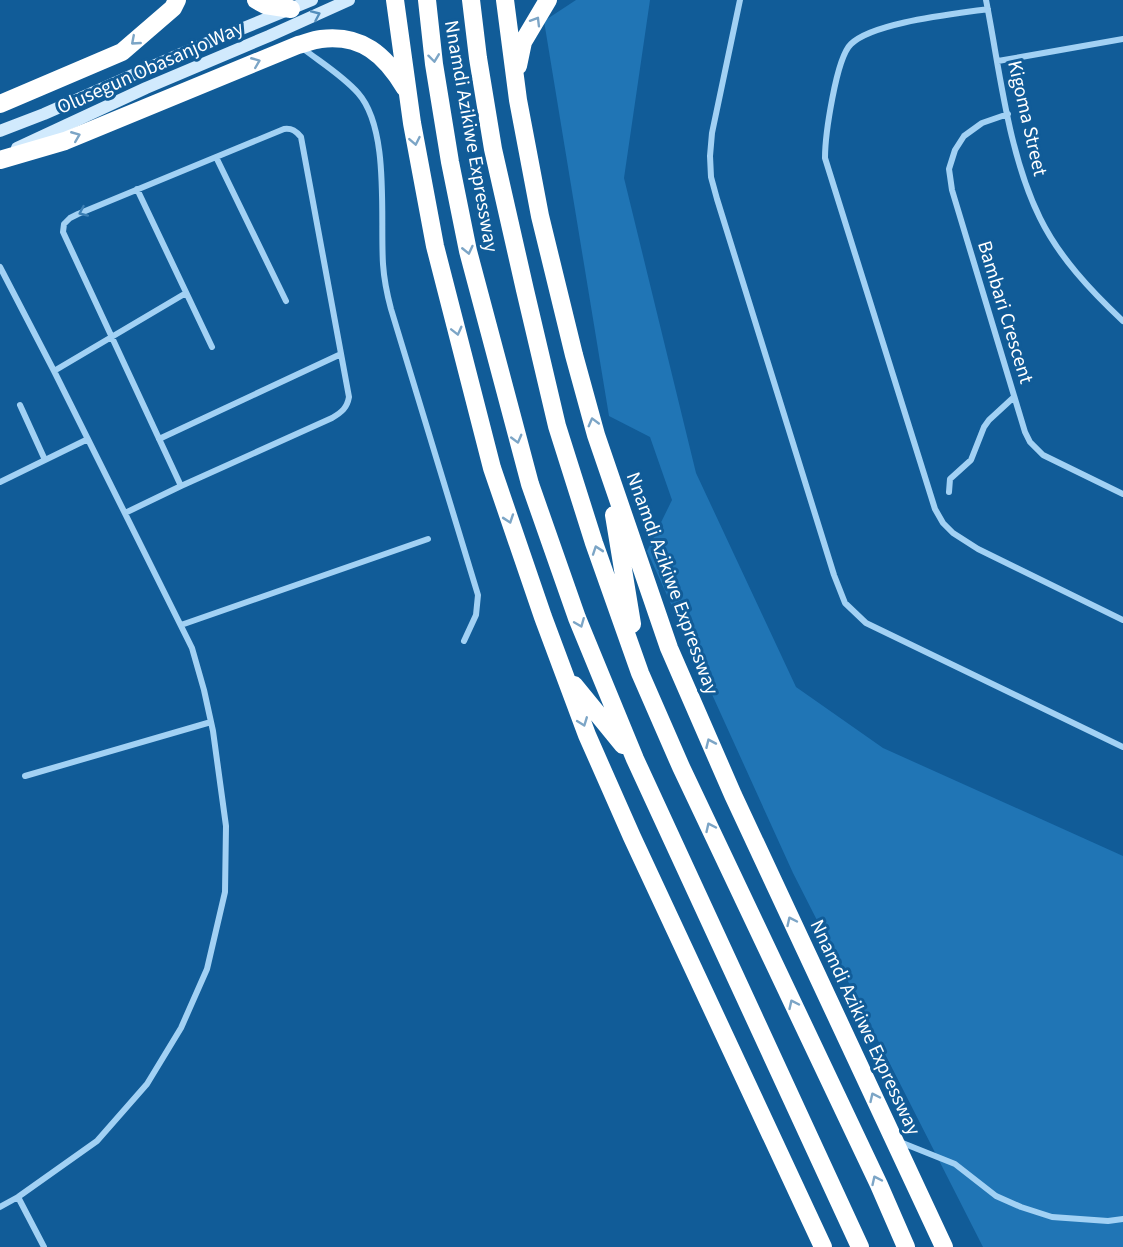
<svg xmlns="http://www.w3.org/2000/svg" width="1123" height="1247" font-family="'Source Sans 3',sans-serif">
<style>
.green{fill:#2075b5}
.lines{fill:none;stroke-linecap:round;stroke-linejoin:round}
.street{stroke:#a2d1f4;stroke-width:6}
.secondary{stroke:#d1eafd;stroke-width:12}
.highway{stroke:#fff;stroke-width:18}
.oneway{stroke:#548ebb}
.oneway2{stroke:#7ca5c6}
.oneway3{stroke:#3c7fb4}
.labels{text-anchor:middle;stroke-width:6;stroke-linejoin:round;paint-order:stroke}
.street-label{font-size:20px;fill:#fff;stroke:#115c98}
</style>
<rect width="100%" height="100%" fill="#115c98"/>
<path class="green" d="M576 0H650L624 178 696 473 796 687 883 748 1123 856V1247H983L793 873 647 551 672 500 650 437 609 416 544 21Z"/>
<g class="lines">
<path class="street" d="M740 0 712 133 710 156 711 177 717 199 834 575 845 603 866 623 1123 747
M986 0C1000 71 1008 153 1040 218 1059 257 1091 291 1123 321
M988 9C955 14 874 22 851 44 836 58 825 136 825 158L935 509 943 523 953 533 978 549 1123 620
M301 47C320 62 342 75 358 93 390 129 380 217 383 264 384 279 387 294 391 309L478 595 476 615 464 641
M998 61 1123 39
M1008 114 982 123 964 136 955 150 949 169 952 190 1025 432 1030 442 1043 455 1123 494
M216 157 286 301
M137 189 212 347
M0 267 54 371 192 648 204 690 213 731 226 826 225 892 207 969 181 1028 147 1084 97 1141 18 1197 0 1207
M54 371 186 293
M20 405 45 460
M159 439 341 354
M0 482 88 439
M949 492 950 479 971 460 984 427 989 420 1014 397
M125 513 181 486 332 418C342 412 347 408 349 397L301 137C296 131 292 128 284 129L78 214 70 218 64 224 63 232 181 486
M181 625 428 539
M25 776 211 722
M900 1142 955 1164 996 1196 1021 1207 1052 1217 1108 1221 1123 1219
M18 1197 44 1247"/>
<path class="secondary" d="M0 131 44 114 185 52 312 0
M17 148 146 88 269 36 349 0"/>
<path class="highway" d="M256 0 265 5 291 9
M395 0 412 123 435 246 492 468 543 617 587 735 632 837 823 1247
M427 0 434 64 450 162 468 251 530 484 577 618 635 759 860 1247
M471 0 478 58 493 149 525 290 557 426 594 543 640 673 681 767 879 1185 906 1247
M505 0 518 100 540 216 574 355 596 435 669 648 733 795 944 1247
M518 66 523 42 548 0
M0 104 122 52 173 8 177 0
M0 160 65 141 298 45C306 43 313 40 321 39 362 34 385 55 405 88
M614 515 632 624
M574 685 623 745"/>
</g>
<defs><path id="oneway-chevron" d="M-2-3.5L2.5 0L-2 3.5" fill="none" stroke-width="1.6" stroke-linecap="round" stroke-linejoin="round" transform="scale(1.5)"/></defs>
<use class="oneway" href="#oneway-chevron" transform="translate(316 15) rotate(-24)"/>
<g class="oneway2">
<use href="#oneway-chevron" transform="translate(536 21) rotate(-59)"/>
<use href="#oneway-chevron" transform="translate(135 41) rotate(139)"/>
<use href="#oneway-chevron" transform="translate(434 58) rotate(83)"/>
<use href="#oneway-chevron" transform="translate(256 62) rotate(-22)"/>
<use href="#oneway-chevron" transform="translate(76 136) rotate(-22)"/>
<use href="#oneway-chevron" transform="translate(415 141) rotate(79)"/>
<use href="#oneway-chevron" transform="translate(468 250) rotate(77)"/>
<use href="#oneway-chevron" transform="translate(457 331) rotate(76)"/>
<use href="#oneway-chevron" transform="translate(593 422) rotate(-105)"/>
<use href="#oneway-chevron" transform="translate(517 439) rotate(75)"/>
<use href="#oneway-chevron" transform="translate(509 519) rotate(71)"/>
<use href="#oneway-chevron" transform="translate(597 550) rotate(-109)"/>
<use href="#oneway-chevron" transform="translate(580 623) rotate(68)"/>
<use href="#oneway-chevron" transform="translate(583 722) rotate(69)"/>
<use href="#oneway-chevron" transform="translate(710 743) rotate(-114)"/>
<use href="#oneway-chevron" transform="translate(710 827) rotate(-115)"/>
<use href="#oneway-chevron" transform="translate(791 921) rotate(-115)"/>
<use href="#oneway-chevron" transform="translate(793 1004) rotate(-115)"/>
<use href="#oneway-chevron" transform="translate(874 1097) rotate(-115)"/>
<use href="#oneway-chevron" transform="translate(876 1180) rotate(-115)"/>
</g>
<use class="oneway3" href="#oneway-chevron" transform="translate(83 212) rotate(156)"/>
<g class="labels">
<g class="street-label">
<text transform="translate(150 67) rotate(-24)" y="7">Olusegun Obasanjo Way</text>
<text transform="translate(1028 118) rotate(77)" y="7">Kigoma Street</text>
<text transform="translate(472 136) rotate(80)" y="7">Nnamdi Azikiwe Expressway</text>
<text transform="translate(1006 312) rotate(73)" y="7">Bambari Crescent</text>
<text transform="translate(673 583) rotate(70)" y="7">Nnamdi Azikiwe Expressway</text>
<text transform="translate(866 1027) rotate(65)" y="7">Nnamdi Azikiwe Expressway</text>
</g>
</g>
</svg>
